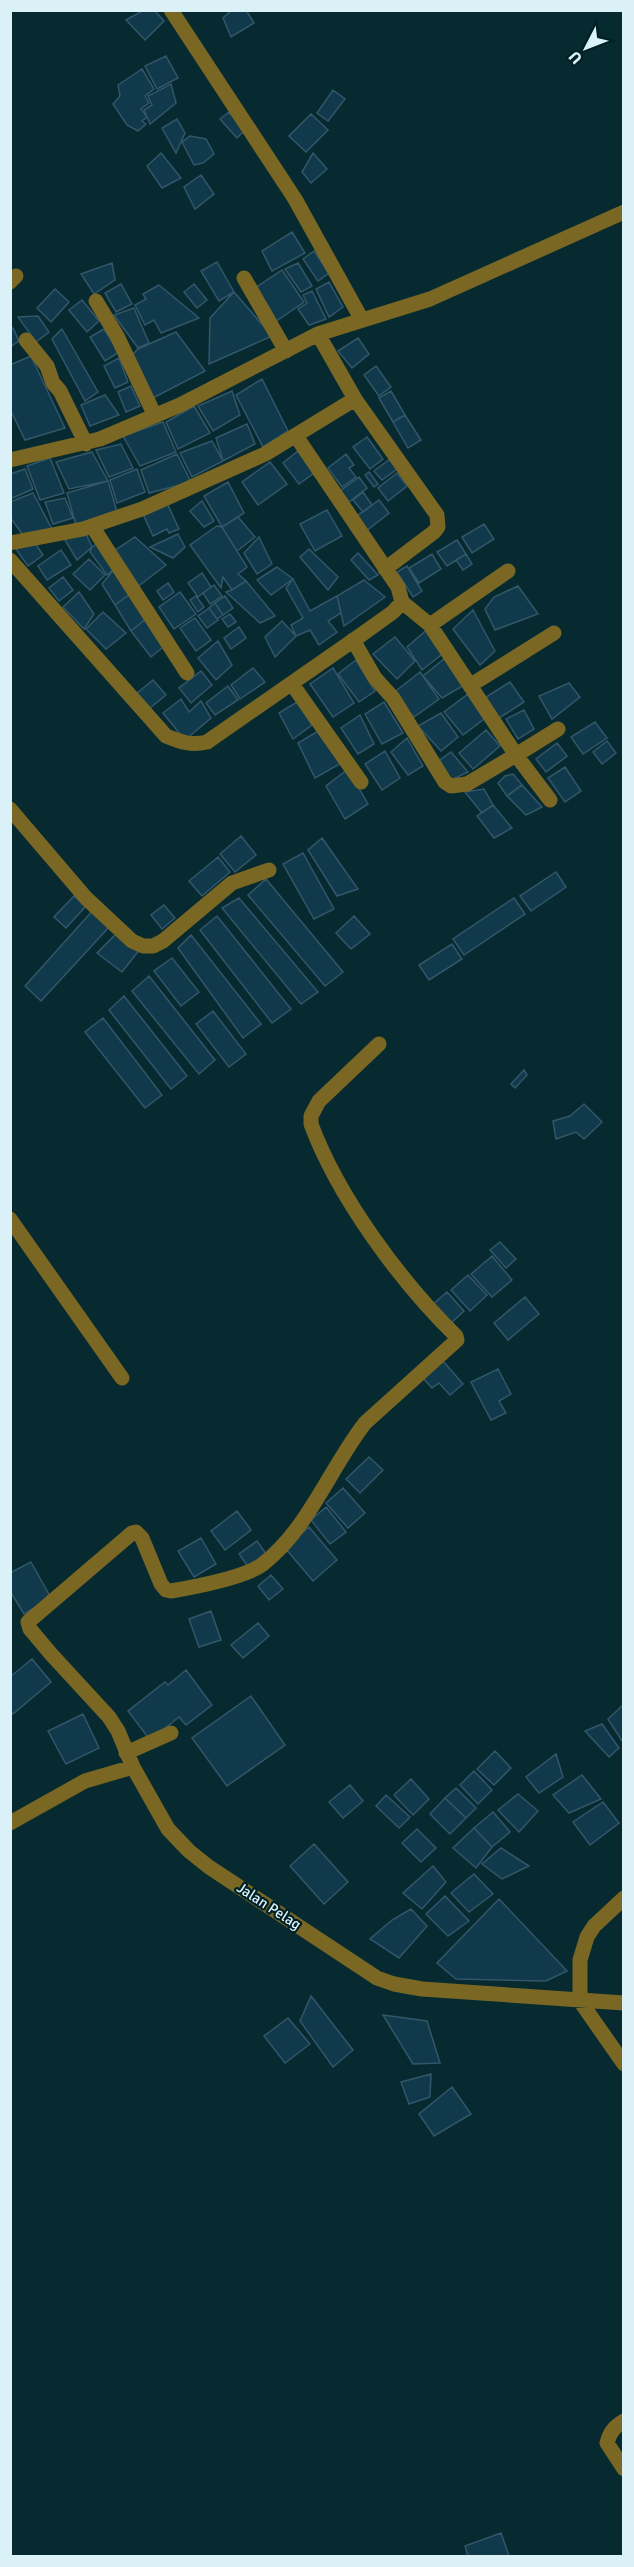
<svg xmlns="http://www.w3.org/2000/svg" width="634" height="2567" font-family="Signika,sans-serif">
<style>
.building{fill:#11394c;stroke:#335669;stroke-width:1.5}
.lines{fill:none;stroke-linecap:round;stroke-linejoin:round}
.minor{stroke:#796723;stroke-width:15}
.labels{text-anchor:middle;stroke-width:4.5;stroke-linejoin:round;paint-order:stroke}
.street-label{font-size:15px;fill:#daf1f7;stroke:#002027}
</style>
<rect width="100%" height="100%" fill="#072a31"/>
<path class="building" d="M144 10H154L164 21 145 40 126 20Z
M232 10H246L254 23 231 37 223 18Z
M166 56 178 78 157 89 145 66Z
M142 69 154 89 145 96 149 103 141 109 147 117 142 121 146 124 138 131 127 125 113 104 120 96 118 85Z
M171 84 176 103 150 124 144 110 152 105 148 96Z
M333 90 345 99 328 121 317 113Z
M229 112 244 131 237 138 220 119Z
M311 114 328 130 306 152 289 136Z
M177 119 185 133 176 153 162 128Z
M190 136 206 139 214 154 203 163 194 165 182 142Z
M161 153 181 178 162 188 147 166Z
M313 153 327 169 311 183 302 172Z
M201 175 214 194 195 209 184 187Z
M292 232 305 253 272 271 262 251Z
M314 251 329 273 318 281 303 259Z
M217 262 234 292 219 301 201 271Z
M112 263 115 280 94 294 81 274Z
M298 263 312 286 301 292 285 269Z
M282 270 304 302 275 322 252 290Z
M329 282 343 307 329 317 316 289Z
M121 284 132 304 116 312 105 293Z
M194 284 207 300 197 308 184 292Z
M159 285 199 318 161 333 154 320 145 325 135 305 146 299 143 294Z
M55 289 69 302 51 322 37 308Z
M312 291 326 319 309 325 298 309 307 303 303 295Z
M234 292 272 336 209 364 210 318Z
M82 300 99 321 87 332 69 310Z
M134 308 149 343 138 348 114 315Z
M38 316 49 332 36 342 18 317Z
M13 328 19 341 10 347V330Z
M62 329 98 392 85 401 52 339Z
M104 329 119 352 105 361 90 337Z
M176 332 205 371 153 398 129 358 138 349Z
M358 338 369 354 352 368 338 351Z
M31 356 65 428 25 440 10 409V365Z
M119 358 128 382 115 388 104 366Z
M376 366 391 387 379 396 364 375Z
M262 379 288 431 263 447 236 395Z
M131 386 140 406 126 412 118 392Z
M232 391 240 415 213 431 198 406Z
M391 391 405 415 393 422 379 398Z
M105 395 119 415 90 426 81 405Z
M194 406 210 433 178 449 166 422Z
M405 415 421 440 408 448 393 422Z
M163 422 176 452 140 466 123 436Z
M247 424 255 444 223 461 216 438Z
M367 437 383 459 370 469 353 447Z
M212 441 223 461 192 477 180 453Z
M121 444 133 468 109 477 96 450Z
M298 451 314 473 299 484 283 463Z
M92 452 108 481 69 489 56 462Z
M177 454 191 482 149 493 141 470Z
M346 454 354 465 349 468 356 477 342 487 328 468Z
M50 458 64 493 40 500 27 466Z
M390 459 397 469 382 480 374 471Z
M270 462 287 484 258 505 242 482Z
M25 469 33 489 10 499V474Z
M137 469 145 492 117 503 110 480Z
M369 472 378 484 374 487 365 475Z
M397 473 407 486 388 501 378 488Z
M359 477 367 488 349 502 340 491Z
M108 481 117 512 76 525 67 493Z
M228 482 244 513 222 527 204 496Z
M363 492 372 505 363 512 353 500Z
M33 493 53 531 23 535 10 517V502Z
M65 498 73 518 53 524 45 502Z
M379 500 389 513 365 532 354 518Z
M202 501 214 521 204 527 190 511Z
M167 503 179 529 169 533 167 529 153 536 143 514Z
M327 510 342 536 315 551 300 524Z
M238 517 255 537 237 551 222 527Z
M484 524 494 539 472 553 462 537Z
M217 526 222 527 247 567 238 574 246 581 232 590 223 577 221 588 190 545Z
M84 529 92 547 77 560 65 540Z
M178 534 185 547 173 558 150 547Z
M135 537 166 565 136 588 111 553Z
M259 537 272 564 257 574 244 553Z
M457 540 466 554 447 566 437 552Z
M101 541 116 567 107 575 90 552 92 547Z
M35 543 43 555 28 566 16 549Z
M309 549 338 577 328 590 300 557Z
M61 550 71 565 47 580 38 566Z
M358 553 378 575 369 580 351 560Z
M432 554 441 569 419 583 409 568Z
M466 554 472 564 463 570 456 560Z
M89 559 105 575 90 590 73 574Z
M407 566 422 591 413 597 397 572Z
M116 567 133 592 115 605 102 584Z
M277 567 293 579 271 595 257 580Z
M202 573 211 587 198 597 188 583Z
M63 577 73 590 59 601 49 588Z
M293 579 310 611 337 596 341 613 328 621 337 632 319 645 310 630 296 636 291 625 303 618 286 588Z
M364 580 385 597 344 626 337 596Z
M246 581 275 616 260 623 226 592 232 590Z
M168 583 174 592 163 600 157 591Z
M214 585 222 596 210 604 203 593Z
M518 586 538 614 495 630 485 609 494 597Z
M79 592 94 614 84 629 63 607Z
M133 592 147 618 131 631 115 605Z
M180 592 196 614 174 629 159 607Z
M196 596 204 607 198 612 190 600Z
M225 596 233 608 223 615 215 603Z
M215 603 223 615 217 619 209 608Z
M209 608 218 620 207 628 198 616Z
M473 610 495 651 480 665 453 629Z
M103 612 126 633 106 649 86 629Z
M230 614 236 622 228 627 222 619Z
M147 618 167 644 151 657 131 631Z
M195 618 211 640 196 651 180 628Z
M282 621 296 636 275 657 265 637Z
M239 627 246 638 231 649 224 638Z
M429 628 446 651 422 670 407 647Z
M395 637 415 661 397 679 373 654Z
M218 641 232 665 216 680 198 658Z
M445 658 466 684 442 698 423 676Z
M356 660 375 691 359 702 338 674Z
M253 668 265 682 240 699 231 685Z
M333 668 354 703 333 717 310 684Z
M201 671 212 685 191 703 179 688Z
M420 672 439 699 414 717 392 694Z
M153 680 166 695 150 708 137 693Z
M510 682 524 702 496 720 483 699Z
M569 683 580 697 552 719 539 696Z
M228 686 238 700 215 715 206 703Z
M468 694 484 719 463 735 444 712Z
M181 699 189 712 201 701 211 718 185 740 163 713Z
M297 702 312 725 293 739 279 713Z
M384 702 403 733 382 744 365 714Z
M524 710 534 729 518 739 506 719Z
M441 713 458 737 441 751 418 726Z
M360 715 374 744 358 754 341 728Z
M595 722 607 738 583 754 571 737Z
M320 730 343 762 315 778 298 743Z
M486 730 500 746 473 769 459 753Z
M407 738 423 766 408 775 391 752Z
M607 741 616 753 602 764 593 752Z
M557 743 567 756 546 772 536 759Z
M385 751 400 778 382 790 365 764Z
M451 752 468 772 449 781 436 763Z
M565 767 581 791 565 802 548 778Z
M348 769 368 804 345 819 326 786Z
M513 774 522 785 507 796 498 783 505 776Z
M522 785 542 807 526 815 507 796Z
M484 789 493 805 482 813 465 792Z
M493 805 512 828 494 838 477 816Z
M241 836 256 855 235 872 220 854Z
M322 838 358 889 337 896 308 850Z
M303 853 334 909 314 919 283 864Z
M218 857 230 872 202 896 189 881Z
M556 872 566 887 531 911 520 896Z
M266 879 343 972 325 986 248 895Z
M74 896 86 906 66 928 54 917Z
M239 898 318 992 301 1004 222 908Z
M514 898 525 914 464 955 453 939Z
M164 905 175 918 162 929 151 915Z
M94 909 110 926 41 1001 25 986Z
M217 916 291 1009 272 1023 200 930Z
M354 916 370 934 351 949 336 933Z
M119 931 140 949 122 972 97 953Z
M191 935 261 1024 243 1038 178 948Z
M452 944 462 959 429 980 419 965Z
M172 958 199 992 181 1006 154 971Z
M149 976 215 1060 199 1074 132 991Z
M124 996 187 1076 171 1089 109 1010Z
M213 1011 246 1054 229 1067 196 1024Z
M103 1018 162 1095 145 1108 85 1032Z
M524 1070 527 1075 515 1088 511 1084Z
M584 1104 602 1122 584 1139 576 1132 556 1139 553 1121 570 1116Z
M500 1242 516 1259 506 1268 490 1250Z
M492 1256 512 1280 492 1297 471 1274Z
M468 1275 487 1295 470 1311 451 1290Z
M447 1292 464 1311 450 1324 432 1305Z
M525 1297 539 1314 508 1340 494 1323Z
M442 1360 463 1384 450 1395 439 1383 432 1388 422 1377Z
M498 1369 511 1394 499 1401 506 1413 491 1420 471 1382Z
M369 1457 383 1470 360 1493 346 1479Z
M343 1488 365 1513 348 1528 326 1503Z
M326 1507 346 1532 330 1544 311 1520Z
M237 1511 251 1530 225 1550 211 1531Z
M309 1527 337 1560 313 1581 285 1548Z
M201 1538 216 1564 194 1577 178 1551Z
M257 1541 267 1555 249 1568 239 1554Z
M31 1562 51 1598 24 1614 10 1591V1573Z
M271 1575 283 1589 269 1600 258 1586Z
M211 1611 221 1640 199 1647 189 1619Z
M258 1623 269 1636 243 1658 231 1645Z
M32 1659 51 1682 13 1714 10 1711V1677Z
M186 1670 212 1705 186 1725 179 1717 150 1740 128 1711 165 1682 168 1685Z
M251 1696 285 1745 227 1786 192 1738Z
M624 1704V1744L608 1719Z
M83 1714 99 1748 66 1764 48 1731Z
M602 1724 619 1748 609 1757 585 1731Z
M495 1751 511 1768 494 1785 477 1769Z
M556 1754 563 1777 539 1793 526 1777Z
M474 1771 492 1790 478 1804 460 1785Z
M582 1775 601 1799 569 1813 553 1795Z
M411 1779 429 1799 413 1815 394 1795Z
M350 1785 363 1801 343 1818 329 1802Z
M456 1788 476 1808 466 1818 445 1798Z
M518 1794 538 1811 519 1832 498 1810Z
M386 1795 410 1817 399 1828 376 1806Z
M445 1798 466 1818 450 1834 430 1814Z
M603 1802 619 1823 590 1845 573 1822Z
M493 1812 510 1832 492 1847 474 1828Z
M474 1828 492 1847 476 1868 453 1848Z
M417 1829 436 1848 421 1862 402 1843Z
M314 1844 348 1882 324 1904 290 1866Z
M501 1848 529 1866 502 1879 482 1864Z
M433 1866 446 1882 422 1909 403 1893Z
M474 1874 493 1894 469 1912 451 1893Z
M445 1896 469 1921 448 1936 426 1914Z
M499 1899 567 1971 546 1981 456 1979 437 1963Z
M411 1909 427 1926 399 1958 370 1939 392 1920Z
M311 1996 353 2050 333 2067 300 2021Z
M383 2015 427 2021 440 2063 413 2064Z
M288 2018 310 2044 285 2063 264 2036Z
M431 2074 430 2097 409 2104 401 2082Z
M452 2087 471 2114 434 2136 419 2114Z
M501 2533 509 2556H468L465 2546Z"/>
<g class="lines">
<path class="minor" d="M171 10 295 199 362 320
M244 278 286 351
M10 282 16 276
M96 301 117 336 155 416
M26 340 47 366 53 383 60 391 86 444
M355 399 437 515 438 527 434 532 385 569
M10 460 100 439 180 405 318 334 430 299 624 212
M92 526 187 673
M10 543 83 529 142 509 265 454 355 399 318 334
M10 560 166 736C181 742 191 746 207 742L361 635 393 612 402 602 398 587 296 436
M402 602 430 625 516 755 558 729
M430 625 508 571
M353 640 375 678 393 698 445 782 451 786 467 784 516 755 550 800
M292 684 361 782
M471 685 554 633
M10 809 86 898 132 941 143 946H153L163 941 232 883 269 870
M10 1219 122 1378
M126 1753 171 1733
M133 1767 118 1731 109 1717 51 1654 30 1629 28 1622 132 1533 136 1532 142 1538 161 1584 166 1590 171 1591C194 1587 246 1577 263 1564 309 1528 330 1468 365 1423L457 1340 456 1336C400 1281 338 1197 311 1124V1116L319 1101 379 1044
M10 1823 85 1781 133 1767 168 1829 189 1851 209 1867 377 1978 394 1984 422 1989 624 2003
M624 1898 594 1926 587 1937 580 1960V2001L624 2064
M624 2421C614 2427 610 2432 607 2443L624 2469"/>
</g>
<g class="labels">
<g class="street-label">
<text transform="translate(269 1906) rotate(33)" y="5">Jalan Pelag</text>
</g>
</g>
<rect width="634" height="2567" fill="none" stroke="#daf1f7" stroke-width="24"/>
<g transform="translate(586 48) rotate(228)" stroke="#002027" stroke-width="4.5" paint-order="stroke">
<path d="M0-4.5L10 22L0 15L-10 22Z" fill="#daf1f7"/>
<text y="-9" font-size="16" font-weight="bold" text-anchor="middle" fill="#daf1f7">U</text>
</g>
</svg>
